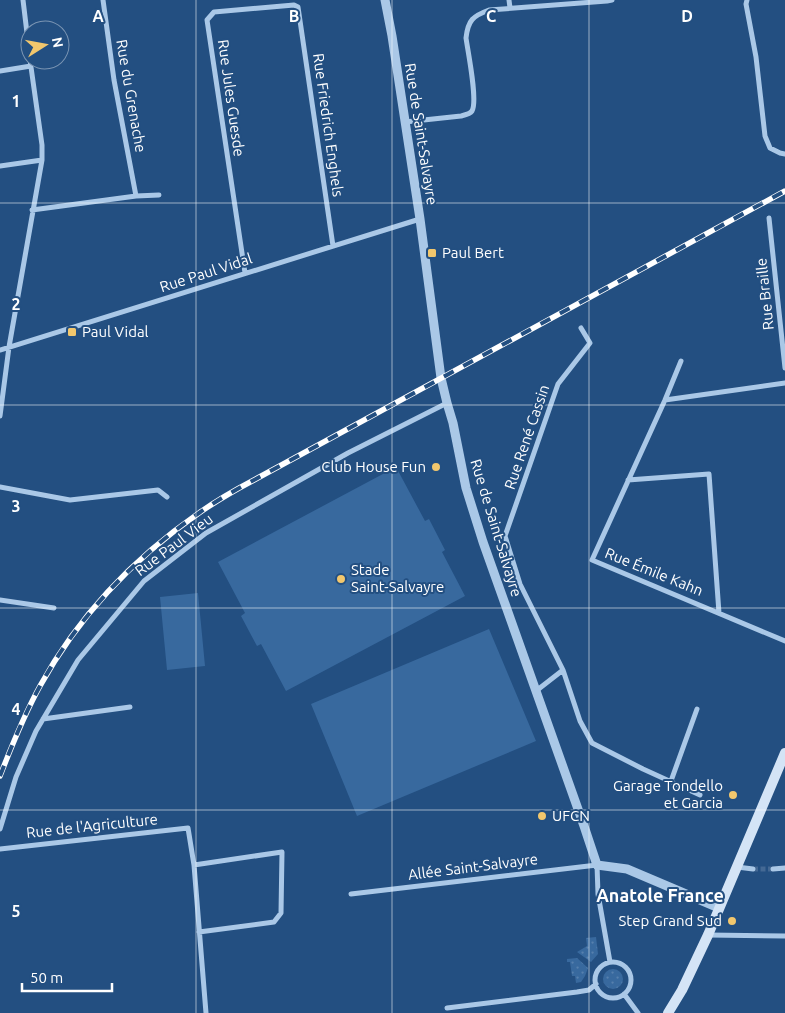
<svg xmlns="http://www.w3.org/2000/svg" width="785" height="1013" font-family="Ubuntu,sans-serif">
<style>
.grass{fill:url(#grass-dots)}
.pitch{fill:#38699e}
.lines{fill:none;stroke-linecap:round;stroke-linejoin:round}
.minor-tunnel{stroke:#446994;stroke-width:5;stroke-dasharray:5 2.5;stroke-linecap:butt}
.minor{stroke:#aac8e7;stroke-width:5}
.tertiary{stroke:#aac8e7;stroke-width:9}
.secondary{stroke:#d4e4f6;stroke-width:10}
.rail-casing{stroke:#fff;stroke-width:5.5}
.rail{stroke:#234f81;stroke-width:4;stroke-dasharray:11;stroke-linecap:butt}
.grid{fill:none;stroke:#fff;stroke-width:1;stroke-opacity:0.55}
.poi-dot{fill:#f2c76d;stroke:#234f81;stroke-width:2}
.labels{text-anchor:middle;stroke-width:4;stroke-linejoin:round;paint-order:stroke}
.street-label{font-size:15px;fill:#fff;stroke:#234f81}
.poi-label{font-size:15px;fill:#fff;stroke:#234f81;text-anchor:start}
.quarter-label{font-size:18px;font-weight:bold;fill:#fff;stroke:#234f81}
.grid-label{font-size:16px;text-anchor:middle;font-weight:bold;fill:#fff;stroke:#234f81;stroke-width:4;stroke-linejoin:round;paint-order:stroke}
</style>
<defs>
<pattern id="grass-dots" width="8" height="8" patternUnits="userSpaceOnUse" patternTransform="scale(1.25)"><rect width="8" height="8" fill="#38699e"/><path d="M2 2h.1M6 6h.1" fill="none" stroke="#5680ad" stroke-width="1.8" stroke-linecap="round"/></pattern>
</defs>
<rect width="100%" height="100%" fill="#234f81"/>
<path class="grass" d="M596 937 598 954 591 962 577 952 587 946 586 938Z
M577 958 588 968 585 976 581 982 576 983 575 976H572L570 962H567V959Z
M603 979a10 10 0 1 1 20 0a10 10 0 1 1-20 0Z"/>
<path class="pitch" d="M396 467 425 521 429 519 445 550 442 552 465 596 286 691 261 644 257 646 241 616 245 613 218 562Z
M198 593 205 666 167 670 160 597Z
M489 629 536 741 357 816 311 704Z"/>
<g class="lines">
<path class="minor-tunnel" d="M753 869H773"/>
<path class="minor" d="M23 0 30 58
M103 0 114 80 136 196
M509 0 510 8
M747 0 746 4 756 57 765 136 770 148 780 153 785 154
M0 71 31 66
M405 122 461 116C465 115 470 114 472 111 478 101 468 52 466 38 468 20 473 16 489 10L607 1 612 0
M0 166 42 160
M32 210 136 196 159 195
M769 218 785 368
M245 273 207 20 214 12 294 5 298 7 333 246
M0 350 420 219
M681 361 665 400 592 560 785 641
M665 400 785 383
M0 416 9 347 42 160V145L30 60
M628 480 709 474 719 613
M0 487 70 500 158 490 167 497
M0 600 54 608
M563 670 580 721 592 743 643 769 700 795
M536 691 563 670 520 584 505 536 558 384 590 343 581 328
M43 719 130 707
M671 781 697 709
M0 829 16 777 36 731 78 660 144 581 206 533 348 453 447 403
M0 849 188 828 194 865 206 1013
M194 865 282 852 281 913 274 922 199 932
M737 867 753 869
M773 869 785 868
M351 894 597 865 598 894 610 962
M708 935 785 936
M595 980a18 18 0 1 1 36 0a18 18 0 1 1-36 0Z
M624 994 638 1013
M447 1008 577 992 589 990 596 984"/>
<path class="tertiary" d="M385 0 392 36 420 219 441 378 447 403 453 423 466 488 483 542 584 826 597 865 627 869 719 908"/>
<path class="secondary" d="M668 1013 682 990 708 935 785 753"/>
<defs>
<path id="rail" d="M0 776C12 745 24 715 40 686 78 617 134 558 199 513 216 501 235 490 254 480L785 191"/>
</defs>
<use href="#rail" class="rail-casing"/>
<use href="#rail" class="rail"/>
</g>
<path class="grid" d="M196 0V1013M392 0V1013M589 0V1013M0 203H785M0 405H785M0 608H785M0 810H785"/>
<g class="poi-dot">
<rect x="427" y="248" width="10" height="10" rx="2.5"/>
<rect x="67" y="327" width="10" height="10" rx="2.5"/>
<circle cx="436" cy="467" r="5"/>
<circle cx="341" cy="579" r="5"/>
<circle cx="733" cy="795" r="5"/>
<circle cx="542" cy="816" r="5"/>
<circle cx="732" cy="921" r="5"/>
</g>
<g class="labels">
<g class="street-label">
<text transform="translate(131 96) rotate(80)" y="5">Rue du Grenache</text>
<text transform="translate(231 98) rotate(82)" y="5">Rue Jules Guesde</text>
<text transform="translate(328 125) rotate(82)" y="5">Rue Friedrich Enghels</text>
<text transform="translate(421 134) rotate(81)" y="5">Rue de Saint-Salvayre</text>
<text transform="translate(206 273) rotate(-18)" y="5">Rue Paul Vidal</text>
<text transform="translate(765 294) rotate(-96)" y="5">Rue Braille</text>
<text transform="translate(527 437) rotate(-71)" y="5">Rue René Cassin</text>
<text transform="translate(496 528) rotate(73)" y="5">Rue de Saint-Salvayre</text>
<text transform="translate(174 545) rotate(-37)" y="5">Rue Paul Vieu</text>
<text transform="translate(654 572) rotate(22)" y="5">Rue Émile Kahn</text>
<text transform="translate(92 826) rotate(-6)" y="5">Rue de l'Agriculture</text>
<text transform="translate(473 867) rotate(-7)" y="5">Allée Saint-Salvayre</text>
</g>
<g class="poi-label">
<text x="442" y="258">Paul Bert</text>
<text x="82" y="337">Paul Vidal</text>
<text x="426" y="472" text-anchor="end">Club House Fun</text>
<text x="351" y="575">Stade<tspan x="351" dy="17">Saint-Salvayre</tspan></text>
<text x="723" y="791" text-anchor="end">Garage Tondello<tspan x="723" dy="17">et Garcia</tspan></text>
<text x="552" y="821">UFCN</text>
<text x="722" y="926" text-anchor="end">Step Grand Sud</text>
</g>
<g class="quarter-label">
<text x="660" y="902">Anatole France</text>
</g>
</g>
<g class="grid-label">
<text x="98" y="22">A</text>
<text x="294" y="22">B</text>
<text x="491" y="22">C</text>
<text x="687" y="22">D</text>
<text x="16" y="107">1</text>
<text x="16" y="310">2</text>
<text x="16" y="512">3</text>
<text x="16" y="715">4</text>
<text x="16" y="917">5</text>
</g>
<g transform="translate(45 45) rotate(79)"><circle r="24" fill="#234f81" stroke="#7b95b3"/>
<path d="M0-4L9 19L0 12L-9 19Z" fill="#f2c76d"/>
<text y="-8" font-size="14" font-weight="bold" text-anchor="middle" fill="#ffffff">N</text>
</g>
<path d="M22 983v8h90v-8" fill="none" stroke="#ffffff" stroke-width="2.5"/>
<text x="30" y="983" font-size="15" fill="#ffffff" stroke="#234f81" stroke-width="4" paint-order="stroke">50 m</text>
</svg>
